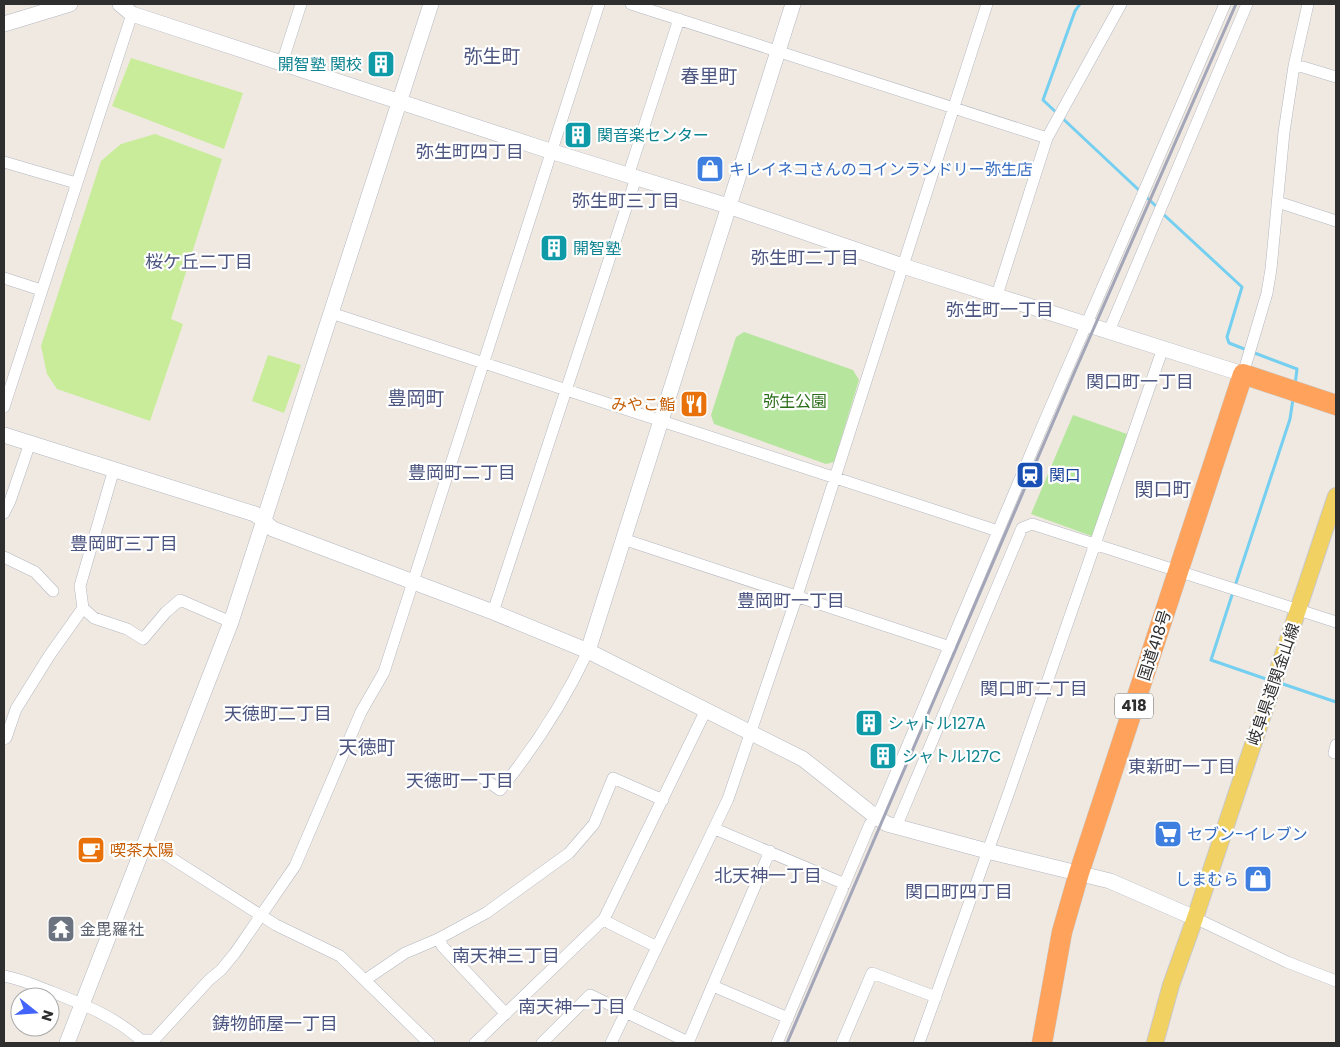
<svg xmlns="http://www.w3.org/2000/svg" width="1340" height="1047" font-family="Poppins,'Noto Sans JP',sans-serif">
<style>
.green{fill:#b6e59e}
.pitch{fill:#c9ec9a}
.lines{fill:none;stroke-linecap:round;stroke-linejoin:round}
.stream{stroke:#75cff0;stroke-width:3}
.street-casing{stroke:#b4b7c1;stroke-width:12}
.secondary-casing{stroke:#b4b7c1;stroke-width:16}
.primary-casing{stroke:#c9c9c9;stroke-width:18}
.highway-casing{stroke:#c9c9c9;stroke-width:21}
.street{stroke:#fff;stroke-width:11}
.secondary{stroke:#fff;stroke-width:15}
.primary{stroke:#f2d163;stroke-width:16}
.highway{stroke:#ffa35c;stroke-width:20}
.rail{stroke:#a3a6b8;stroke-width:3}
.labels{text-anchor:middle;stroke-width:4.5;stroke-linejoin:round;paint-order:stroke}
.shield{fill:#fff;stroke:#6d6d6d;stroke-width:1}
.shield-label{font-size:15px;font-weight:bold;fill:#2e2e2e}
.culture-label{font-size:16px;fill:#0d838f;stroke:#fff;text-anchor:start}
.shop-label{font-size:16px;fill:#366cbe;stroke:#fff;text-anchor:start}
.park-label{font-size:16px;fill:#2c6e1b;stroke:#fff}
.food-label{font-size:16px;fill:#c56008;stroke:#fff;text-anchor:end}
.transit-label{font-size:16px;fill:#164399;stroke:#fff;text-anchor:start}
.street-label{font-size:16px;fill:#2e2e2e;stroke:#fff}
.worship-label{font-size:16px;fill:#5b616d;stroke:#fff;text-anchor:start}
.neighbourhood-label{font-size:18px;fill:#4d5680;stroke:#fff}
.quarter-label{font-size:19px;fill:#4d5680;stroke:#fff}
</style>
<rect width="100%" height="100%" fill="#efe9e1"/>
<path class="green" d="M744 332 853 370 859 380 834 462 826 464 714 424 711 415 736 337Z
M1073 415 1127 434 1094 537 1031 514Z"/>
<path class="pitch" d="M131 58 243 93 224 149 112 106Z
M155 134 222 159 171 319 183 324 150 421 57 389 47 374 41 346 101 161 121 144Z
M268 355 301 365 284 413 252 401Z"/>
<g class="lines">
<path class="stream" d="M1080 4 1075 11 1043 100 1158 208
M1162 213 1242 287 1227 337 1229 343 1247 350
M1252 352 1297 369 1295 385
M1235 586 1290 419 1293 399
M1233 592 1211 660 1269 680
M1280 683 1336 702"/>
<defs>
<path id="street" d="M631 4 1047 138
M282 63 301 4
M1294 66 1303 67 1336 77
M4 162 76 183
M628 176 679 19
M1277 204H1284L1336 221
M4 278 41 290
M997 295 1047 138 1121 4
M331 313 998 531
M1109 331 1247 4
M1243 374 1267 293 1271 269 1284 132 1294 66 1308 4
M4 407 132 14
M114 469 80 586 83 608 94 618 127 629 143 639 166 612 180 600 231 622
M4 513 10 501 30 443
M623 539 950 647
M4 557 35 572 53 591
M493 612 636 178
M4 739 6 738 16 709 49 656 83 608
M1334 753 1336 745
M483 778 500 790C534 748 565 700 588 651
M896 827 1022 528 1032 524 1336 622
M715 829 845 884
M146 842 276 925 340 956 429 1043
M1195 918 1287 962 1336 981
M604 919 609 923 657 947
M438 939 443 947 506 1014
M4 976C21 979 36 986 52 992 85 1005 118 1018 144 1043
M365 980 405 953 438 939 486 913 569 853 594 824 613 778 663 800
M713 986 788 1018
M140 1040H154L209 980 221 970 235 953 295 866 361 712 384 672 599 4
M475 1043 604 919 706 710
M542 1043 590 995 688 1042
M611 1043 728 799 797 596 987 4
M688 1043 770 851
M777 1043 870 824 876 817 882 806 1042 427 1225 4
M842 1043 872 973 936 997
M919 1043 1009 792 1163 348"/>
<path id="secondary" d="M120 4 132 14 550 151 728 206 903 266 1243 374
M4 24 70 4
M4 435 255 514 273 529 493 612 588 651 803 759 876 817 887 824 987 851 1110 881 1195 918
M588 651 793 4
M67 1043 231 622 431 4"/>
<path id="primary" d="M1155 1043 1171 985 1195 918 1336 496"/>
<path id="highway" d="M1042 1043 1062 932 1079 873 1243 374 1336 405"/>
</defs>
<use href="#street" class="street-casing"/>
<use href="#secondary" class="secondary-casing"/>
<use href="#primary" class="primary-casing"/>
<use href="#highway" class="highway-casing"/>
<use href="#street" class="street"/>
<use href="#secondary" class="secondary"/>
<use href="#primary" class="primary"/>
<use href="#highway" class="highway"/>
<path class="rail" d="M787 1043 1075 371 1236 4"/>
</g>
<defs>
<symbol id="building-square" viewBox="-11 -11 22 22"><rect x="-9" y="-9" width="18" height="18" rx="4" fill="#0f9aa8" stroke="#fff"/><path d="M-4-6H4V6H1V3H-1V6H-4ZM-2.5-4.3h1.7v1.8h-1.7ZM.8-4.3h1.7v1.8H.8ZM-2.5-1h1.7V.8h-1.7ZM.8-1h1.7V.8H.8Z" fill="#fff"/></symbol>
<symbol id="shop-square" viewBox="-11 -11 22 22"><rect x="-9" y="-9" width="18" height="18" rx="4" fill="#3f7fe0" stroke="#fff"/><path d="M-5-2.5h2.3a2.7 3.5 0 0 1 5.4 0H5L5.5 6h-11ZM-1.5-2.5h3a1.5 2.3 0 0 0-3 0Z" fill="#fff"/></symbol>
<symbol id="restaurant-square" viewBox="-11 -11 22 22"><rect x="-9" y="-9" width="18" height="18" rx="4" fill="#e8710a" stroke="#fff"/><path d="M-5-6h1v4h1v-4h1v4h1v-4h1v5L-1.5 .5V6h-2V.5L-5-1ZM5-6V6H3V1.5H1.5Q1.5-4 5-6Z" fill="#fff"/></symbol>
<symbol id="station-square" viewBox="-11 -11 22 22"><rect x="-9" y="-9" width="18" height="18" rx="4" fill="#1a4fb4" stroke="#fff"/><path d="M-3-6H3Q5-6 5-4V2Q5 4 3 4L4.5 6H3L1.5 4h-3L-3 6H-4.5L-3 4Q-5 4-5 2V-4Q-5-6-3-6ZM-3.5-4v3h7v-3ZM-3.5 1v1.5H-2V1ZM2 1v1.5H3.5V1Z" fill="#fff"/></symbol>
<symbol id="supermarket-square" viewBox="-11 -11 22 22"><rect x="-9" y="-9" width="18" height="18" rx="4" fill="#3f7fe0" stroke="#fff"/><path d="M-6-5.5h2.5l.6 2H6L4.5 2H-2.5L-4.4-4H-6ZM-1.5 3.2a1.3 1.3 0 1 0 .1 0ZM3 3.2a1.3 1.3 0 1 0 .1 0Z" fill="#fff"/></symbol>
<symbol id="cafe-square" viewBox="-11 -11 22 22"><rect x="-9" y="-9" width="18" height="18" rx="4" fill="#e8710a" stroke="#fff"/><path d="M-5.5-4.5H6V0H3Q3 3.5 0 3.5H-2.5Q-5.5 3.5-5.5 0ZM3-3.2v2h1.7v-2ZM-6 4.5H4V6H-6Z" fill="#fff"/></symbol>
<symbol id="temple-square" viewBox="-11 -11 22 22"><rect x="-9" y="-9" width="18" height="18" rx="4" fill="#6b7280" stroke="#fff"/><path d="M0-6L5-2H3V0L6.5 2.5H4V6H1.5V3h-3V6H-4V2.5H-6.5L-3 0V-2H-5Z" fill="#fff"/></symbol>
</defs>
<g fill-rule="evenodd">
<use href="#building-square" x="365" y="48" width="32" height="32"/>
<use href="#building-square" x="562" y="119" width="32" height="32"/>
<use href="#shop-square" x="694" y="153" width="32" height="32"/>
<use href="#building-square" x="538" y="232" width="32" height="32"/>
<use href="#restaurant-square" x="678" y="388" width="32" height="32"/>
<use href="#station-square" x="1014" y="459" width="32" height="32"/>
<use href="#building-square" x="853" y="707" width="32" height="32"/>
<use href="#building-square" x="867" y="740" width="32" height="32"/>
<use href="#supermarket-square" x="1152" y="818" width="32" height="32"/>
<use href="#cafe-square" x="75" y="834" width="32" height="32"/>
<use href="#shop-square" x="1242" y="863" width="32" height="32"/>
<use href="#temple-square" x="45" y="913" width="32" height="32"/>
</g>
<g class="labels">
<rect class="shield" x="1115" y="693.5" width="38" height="25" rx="4"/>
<g class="shield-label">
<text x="1134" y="711">418</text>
</g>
<g class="culture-label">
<text x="362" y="70" text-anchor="end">開智塾 関校</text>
<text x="597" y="141">関音楽センター</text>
<text x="573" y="254">開智塾</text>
<text x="888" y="729">シャトル127A</text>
<text x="902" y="762">シャトル127C</text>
</g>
<g class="shop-label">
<text x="729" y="175">キレイネコさんのコインランドリー弥生店</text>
<text x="1187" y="840">セブン-イレブン</text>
<text x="1239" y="885" text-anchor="end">しまむら</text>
</g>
<g class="park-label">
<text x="795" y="407">弥生公園</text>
</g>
<g class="food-label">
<text x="675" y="410">みやこ鮨</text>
<text x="110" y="856" text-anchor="start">喫茶太陽</text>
</g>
<g class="transit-label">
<text x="1049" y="481">関口</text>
</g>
<g class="street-label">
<text transform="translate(1154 645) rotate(-72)" y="6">国道418号</text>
<text transform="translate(1273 684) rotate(-71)" y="6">岐阜県道関金山線</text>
</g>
<g class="worship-label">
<text x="80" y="935">金毘羅社</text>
</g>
<g class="neighbourhood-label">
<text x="470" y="158">弥生町四丁目</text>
<text x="626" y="207">弥生町三丁目</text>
<text x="805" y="264">弥生町二丁目</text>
<text x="199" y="268">桜ケ丘二丁目</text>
<text x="1000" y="316">弥生町一丁目</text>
<text x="1140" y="388">関口町一丁目</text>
<text x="462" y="479">豊岡町二丁目</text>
<text x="124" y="550">豊岡町三丁目</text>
<text x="791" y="607">豊岡町一丁目</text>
<text x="1034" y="695">関口町二丁目</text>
<text x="278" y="720">天徳町二丁目</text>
<text x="1182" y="773">東新町一丁目</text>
<text x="460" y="787">天徳町一丁目</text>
<text x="768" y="882">北天神一丁目</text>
<text x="959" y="898">関口町四丁目</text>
<text x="506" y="962">南天神三丁目</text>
<text x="572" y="1013">南天神一丁目</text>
<text x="275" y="1030">鋳物師屋一丁目</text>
</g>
<g class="quarter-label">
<text x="492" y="63">弥生町</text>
<text x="709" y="83">春里町</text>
<text x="416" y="405">豊岡町</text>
<text x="1163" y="496">関口町</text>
<text x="367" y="754">天徳町</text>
</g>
</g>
<rect width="1340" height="1047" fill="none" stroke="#2e2e2e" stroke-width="10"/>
<g transform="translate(35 1012) rotate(107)"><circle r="24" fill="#ffffff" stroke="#ababab"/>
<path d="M0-4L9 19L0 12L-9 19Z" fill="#4264fb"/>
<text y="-8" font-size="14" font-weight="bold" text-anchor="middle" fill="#2e2e2e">N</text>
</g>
</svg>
